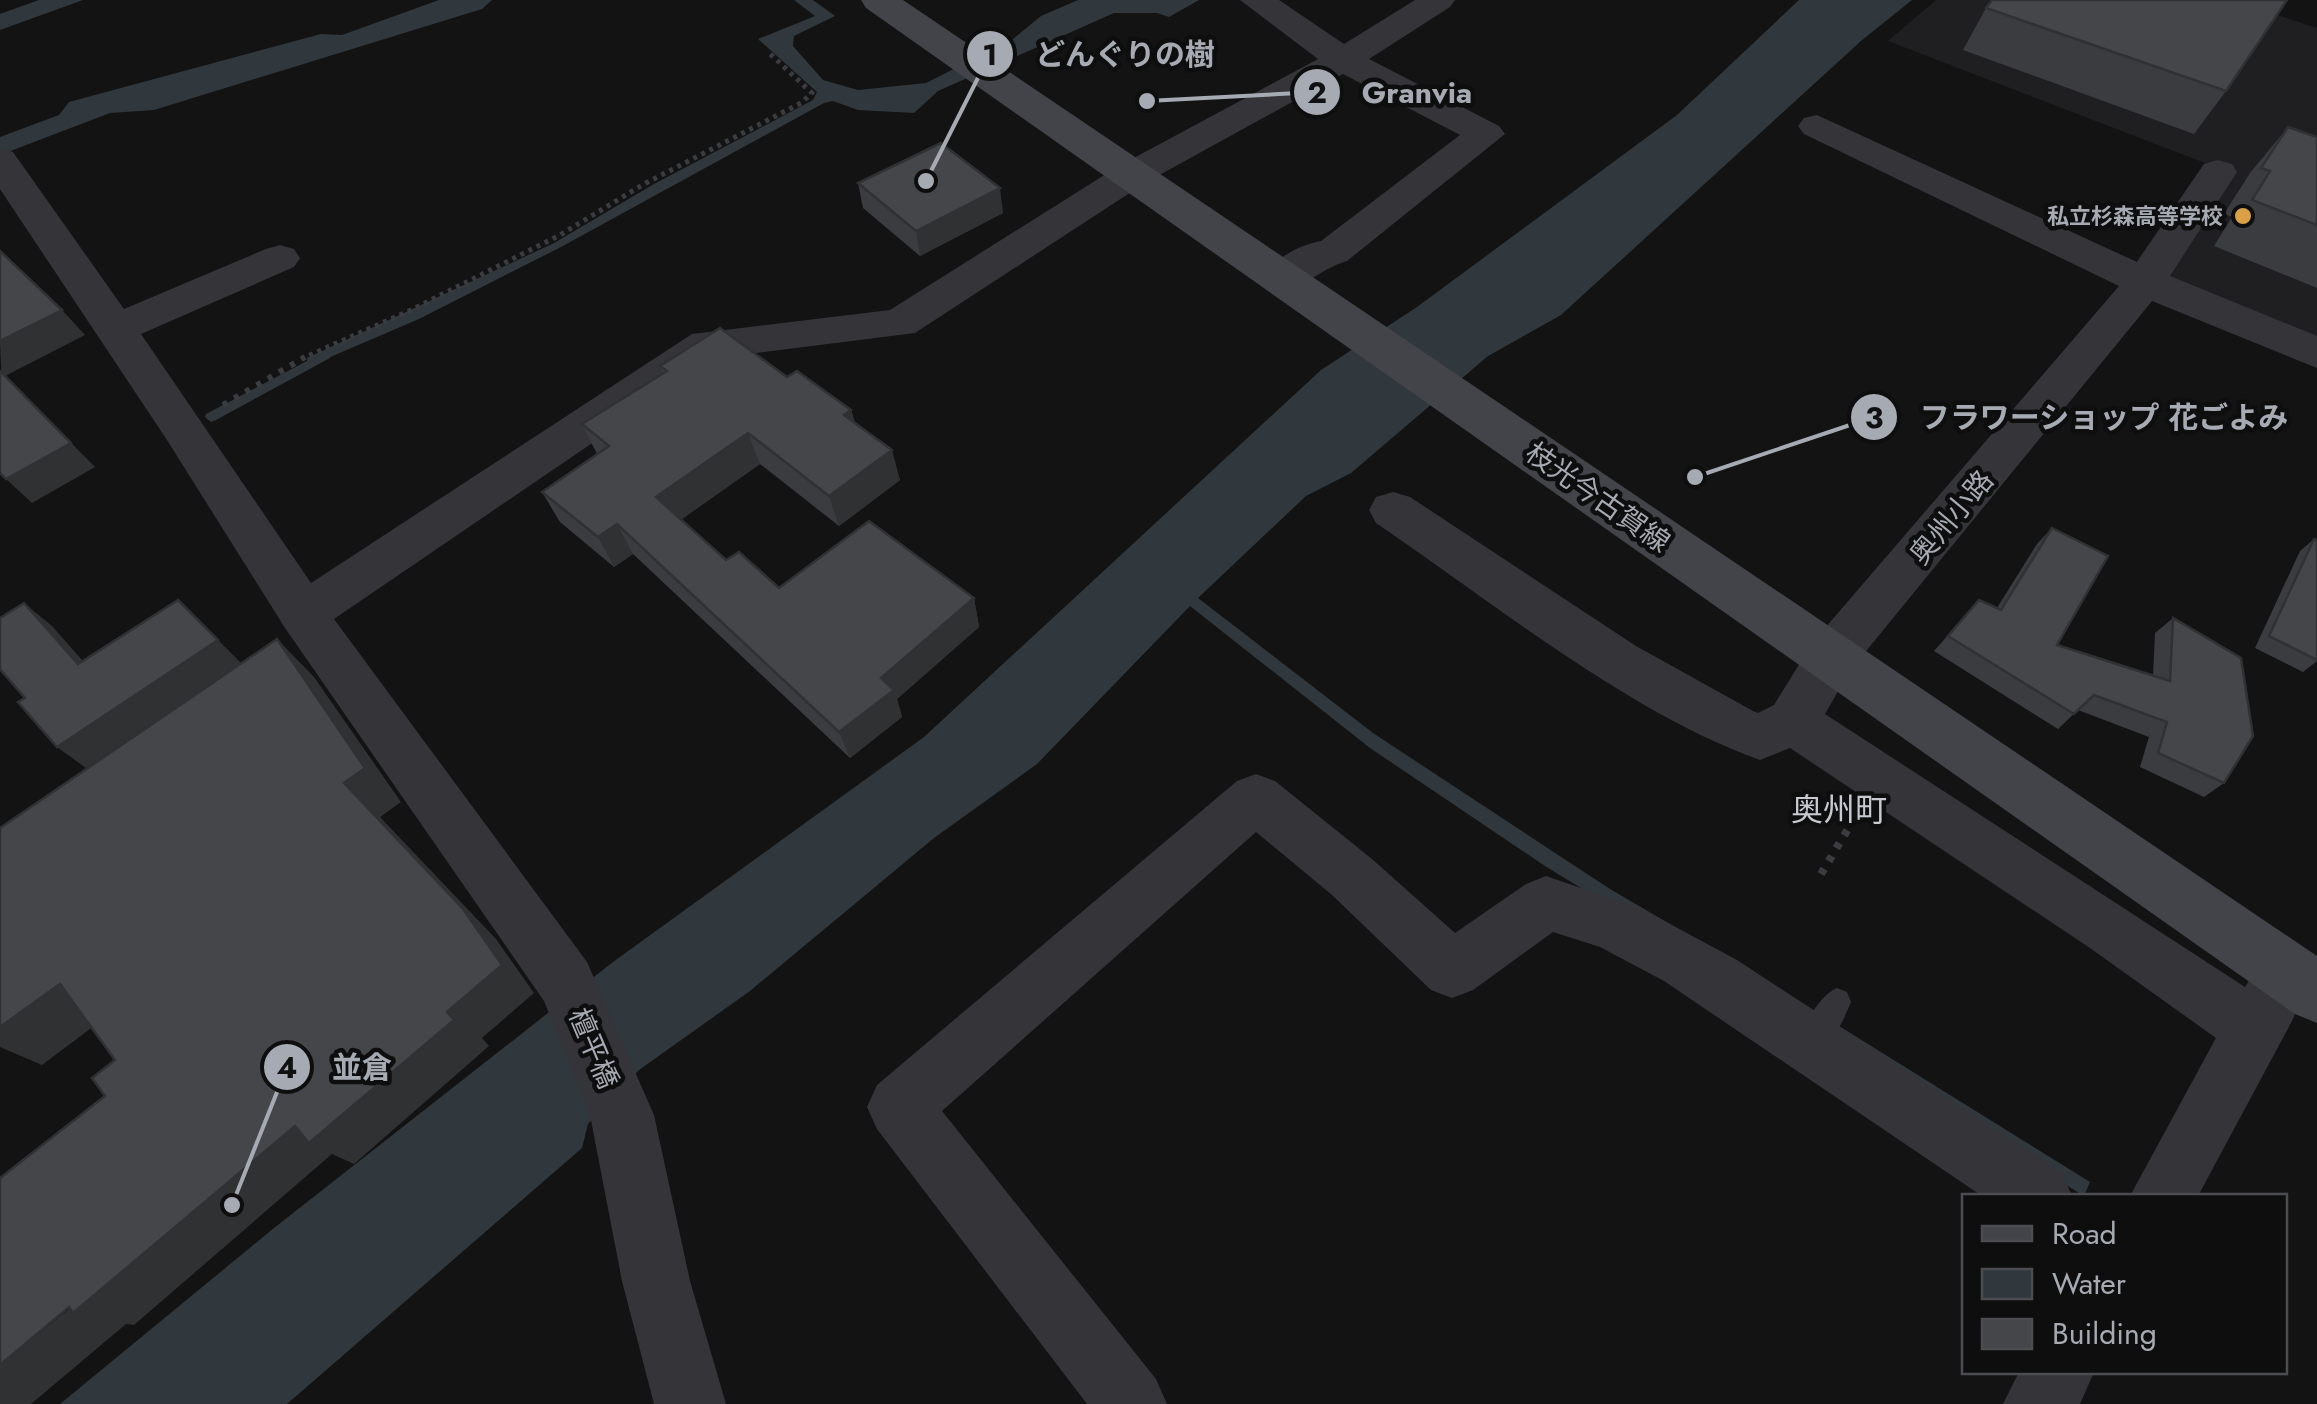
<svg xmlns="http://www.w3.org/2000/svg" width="2317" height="1404" font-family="Jost,'Noto Sans JP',sans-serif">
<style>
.built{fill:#1f1f21}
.water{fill:#30383d}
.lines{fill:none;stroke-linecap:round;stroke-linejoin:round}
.stream{fill:#30383d;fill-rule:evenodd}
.path-far2{stroke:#3b3c40;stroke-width:5;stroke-dasharray:4 5;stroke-linecap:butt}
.path-far1{stroke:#3b3c40;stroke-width:6;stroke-dasharray:5 8;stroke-linecap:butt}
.path{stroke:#3b3c40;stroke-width:8;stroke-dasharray:6 9;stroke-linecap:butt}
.lane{fill:#353539;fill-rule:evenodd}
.street{fill:#353539;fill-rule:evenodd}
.secondary{fill:#434449;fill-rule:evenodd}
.wall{fill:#3b3c3f}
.shaded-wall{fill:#303133}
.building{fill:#454649;stroke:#303133;stroke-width:2.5}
.poi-dot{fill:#d9a046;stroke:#0e0e0f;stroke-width:4}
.labels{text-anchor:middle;stroke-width:9;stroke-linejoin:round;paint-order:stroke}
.far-poi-label{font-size:22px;font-weight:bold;fill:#a6abb3;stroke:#0e0e0f;text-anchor:end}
.street-label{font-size:28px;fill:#a6abb3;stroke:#0e0e0f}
.quarter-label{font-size:32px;fill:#c7cad0;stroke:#0e0e0f}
.leader{fill:none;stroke:#a6abb3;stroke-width:4}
.callout-dot{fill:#a6abb3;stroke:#0e0e0f;stroke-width:4}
.mark-label{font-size:30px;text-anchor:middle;font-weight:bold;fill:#111}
.callout-label{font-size:30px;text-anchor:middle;font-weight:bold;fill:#a6abb3;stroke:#0e0e0f;stroke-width:9;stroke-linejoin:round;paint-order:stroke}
</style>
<rect width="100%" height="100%" fill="#131314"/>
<path class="built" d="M1936 0H2232L2317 28V345L2132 268 2205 163 1888 41Z"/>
<path class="water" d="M39 0H83L0 30V14Z
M439 0H492L482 9 154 110 110 113 0 155V137L59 115 69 102 321 34 342 35Z
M794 0H813L835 16 794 36 793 46 823 80 858 90 926 83 1013 39 1041 16 1078 0H1199L1169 17 1157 13H1114L938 91 914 113 858 110 833 101 824 103 561 247 419 319 307 367V358L554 243 654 184 813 100 817 92 758 39 815 16Z
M1799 0H1912L1861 41 1561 315 1488 356 1351 473 1306 496 1198 598 1373 733 1610 889 1757 975 2090 1182 2084 1196 1545 866 1370 748 1190 606 1037 764 934 838 750 991 639 1070 588 1124 582 1148 287 1404H60L274 1228 613 962 924 737 1321 370 1417 307 1677 115Z"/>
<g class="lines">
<path class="stream" d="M326 351 330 352V358L216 420 211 422 205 417 206 414Z"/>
<path class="path-far2" d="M301 359 411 310 560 235 644 184 801 103 812 93 767 51"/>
<path class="path-far1" d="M223 405 305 357"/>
<path class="path" d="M1821 874 1854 819"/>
<path class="lane" d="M1837 988 1847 992 1851 1002C1843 1021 1829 1053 1810 1060L1800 1056 1795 1046C1803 1027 1818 996 1837 988Z"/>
<path class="street" d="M1240 0H1279L1344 44 1415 0H1455L1450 7 1369 59 1499 126 1505 134 1347 261C1315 270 1299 297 1267 289L1261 279C1274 259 1298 245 1321 241L1460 135 1343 74 1145 183 915 333 717 358 334 619 587 962 654 1115 690 1281 726 1404H654L622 1281 590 1115 544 1001 285 628 167 440 0 189V148L13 152 124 309 266 249 280 245 294 249 300 258 294 267 141 334 311 583 692 334 890 310 1117 167 1318 59Z
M1817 115 2137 262 2204 164 2218 160 2232 164 2237 172 2170 276 2317 336V368L2152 301 1849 672 1825 714 2245 987 2250 979 2271 971 2292 979 2301 1000 2292 1021 2198 1196H2130L2216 1038 2090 948 1790 748 1760 760C1630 714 1491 601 1376 523L1369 510 1376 497 1393 492 1410 497 1636 646 1753 711 1758 713 1774 705 1813 642 2119 286 1804 134 1798 126 1804 118Z
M1256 774 1275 781 1372 859 1455 933 1526 884 1546 876 1642 909 1737 960 2062 1173 2072 1196H1982L1664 981 1600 947 1553 932 1473 990 1452 998 1431 990 1332 895 1256 832 942 1111 1156 1379 1167 1404H1087L877 1129 867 1107 877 1085 1237 781Z
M2019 1372H2094L2080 1404H2003Z"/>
<path class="secondary" d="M861 0H903L2317 956V1023L2295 1014 866 8Z"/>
</g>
<path class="wall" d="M1986 8 2226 91 2194 134 1963 50Z
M2288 127 2317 137V288L2214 246 2232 217 2224 214 2250 173Z
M858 183 1003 213 920 256 863 208Z
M660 366 787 377 851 410 855 423 900 480 839 526 760 464 681 519 726 560 779 588 974 598 979 627 897 699 902 717 850 758 633 554 614 567 560 522 542 492 597 454 582 424 663 374Z
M2052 528 2057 645 2153 676 2155 633 2173 618 2224 783 2204 797 2140 767 2149 737 2078 710 2058 729 1934 651 1979 600 1997 608 2037 544Z
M2314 539 2317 540V661L2303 672 2255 648 2300 551Z"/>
<path class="shaded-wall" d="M1000 188 1003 213 920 256 916 231Z
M62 310 85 335 5 376 95 467 32 503 6 479 0 341Z
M851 410 860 441 844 415Z
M748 433 760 464 671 527 656 497Z
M892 450 900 480 839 526 829 496Z
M617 524 633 554 614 567 598 537Z
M974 598 979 627 897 699 902 717 850 758 839 732 881 678Z
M178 600 241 663 86 768 57 747Z
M24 603 52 626 105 686 78 664Z
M277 639 314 677 401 802 380 817 496 939 534 993 482 1038 489 1046 354 1164 332 1154 134 1325 126 1324 31 1404H0V1365L295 1126 447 1012Z
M60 984 114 1011 42 1065 0 1047V1027Z"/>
<path class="building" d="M1992 0H2287L2226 91 1986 8Z
M2288 127 2317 137V225L2252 200 2270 171 2261 168Z
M941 143 1000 188 916 231 858 183Z
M0 251 62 310 0 341Z
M720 328 787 377 797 371 851 410 844 415 892 450 829 496 748 433 656 497 726 560 739 552 779 588 869 521 974 598 881 678 894 690 839 732 617 524 598 537 542 492 609 446 582 424 667 371 660 366Z
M0 371 71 443 6 479 0 473Z
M2052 528 2108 556 2057 645 2170 681 2173 618 2241 658 2253 736 2224 783 2158 753 2167 722 2094 695 2074 714 1948 636 1979 600 2001 610Z
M2314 539 2317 540V660L2269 636Z
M178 600 218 640 57 747 18 702 25 698 0 669V618L24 603 78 664Z
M277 639 365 768 344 783 463 909 502 965 447 1012 454 1020 309 1143 295 1126 73 1313 69 1307 0 1365V1178L105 1096 92 1078 115 1060 60 984 0 1027V828Z"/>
<circle class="poi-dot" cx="2243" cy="216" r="10"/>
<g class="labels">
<g class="far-poi-label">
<text x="2223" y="224">私立杉森高等学校</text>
</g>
<g class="street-label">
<text transform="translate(1598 497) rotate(35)" y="10">枝光今古賀線</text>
<text transform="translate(1951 517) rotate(-50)" y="10">奥州小路</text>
<text transform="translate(594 1048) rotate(67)" y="10">檀平橋</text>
</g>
<g class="quarter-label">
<text x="1839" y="821">奥州町</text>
</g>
</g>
<path class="leader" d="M926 181L990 54M1147 101L1317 92M1695 477L1874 417M232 1205L287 1067"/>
<g class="callout-dot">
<circle cx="926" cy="181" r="10"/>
<circle cx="1147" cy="101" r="10"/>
<circle cx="1695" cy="477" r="10"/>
<circle cx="232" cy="1205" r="10"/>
<circle cx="990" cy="54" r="25"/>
<circle cx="1317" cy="92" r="25"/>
<circle cx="1874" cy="417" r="25"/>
<circle cx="287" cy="1067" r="25"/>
</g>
<g class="mark-label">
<text x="990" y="65">1</text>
<text x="1317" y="103">2</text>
<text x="1874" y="428">3</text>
<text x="287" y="1078">4</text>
</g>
<g class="callout-label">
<text x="1125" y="65">どんぐりの樹</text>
<text x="1417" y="103">Granvia</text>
<text x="2104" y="428">フラワーショップ 花ごよみ</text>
<text x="362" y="1078">並倉</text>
</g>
<rect x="1962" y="1194" width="325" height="180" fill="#0e0e0f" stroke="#4b4d51" stroke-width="2.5"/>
<rect x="1982" y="1226" width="50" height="15" fill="#434449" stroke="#4b4d51" stroke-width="2.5"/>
<text x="2052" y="1244" font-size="30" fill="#a6abb3">Road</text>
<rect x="1982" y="1269" width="50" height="30" fill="#30383d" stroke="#4b4d51" stroke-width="2.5"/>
<text x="2052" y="1294" font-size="30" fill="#a6abb3">Water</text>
<rect x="1982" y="1319" width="50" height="30" fill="#454649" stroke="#4b4d51" stroke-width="2.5"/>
<text x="2052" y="1344" font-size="30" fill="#a6abb3">Building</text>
</svg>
